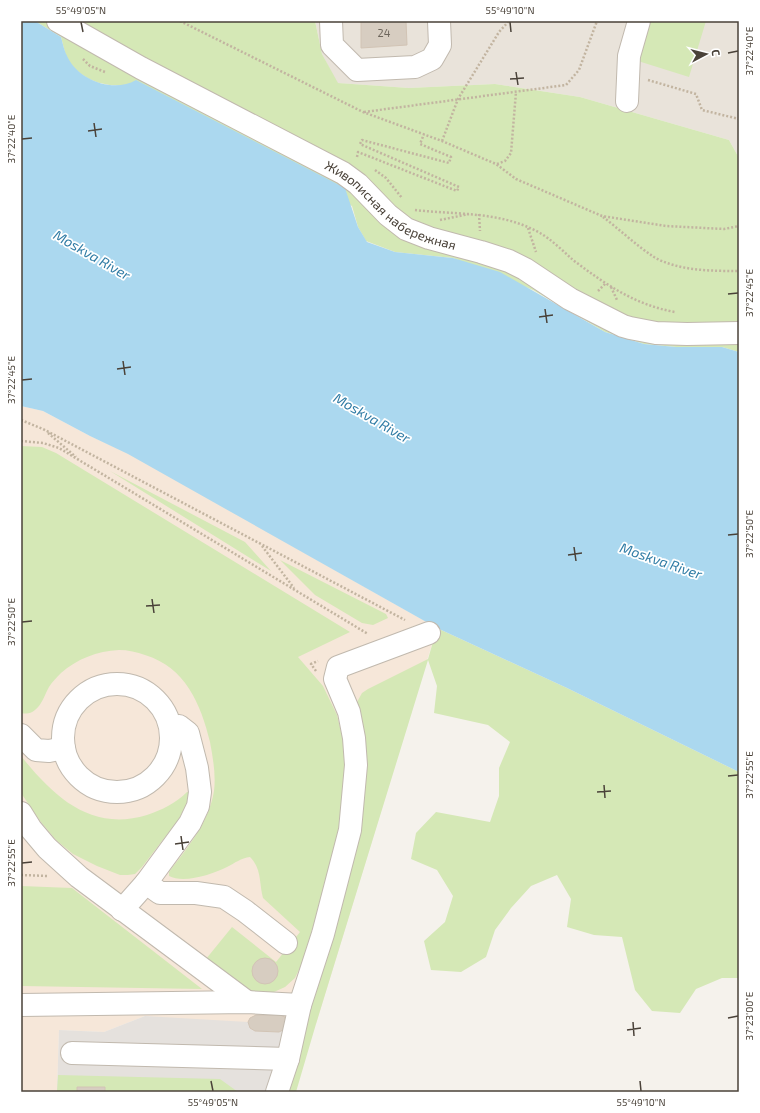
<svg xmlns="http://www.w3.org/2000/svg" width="760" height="1113" font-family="'Exo 2',sans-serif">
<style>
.residential{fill:#e9e3da}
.commercial{fill:#f6e7d9}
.industrial{fill:#e5e1dd}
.green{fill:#d5e8b6}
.water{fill:#abd8ef}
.building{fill:#d7cdc1;stroke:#d2c4b5}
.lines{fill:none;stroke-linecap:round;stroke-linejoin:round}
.minor-casing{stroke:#c1b9ae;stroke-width:24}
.path{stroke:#c2b4a0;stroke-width:2.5;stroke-dasharray:2 2;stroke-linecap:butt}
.minor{stroke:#fff;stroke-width:22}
.ticks{fill:none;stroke:#4a4239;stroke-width:1.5}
.labels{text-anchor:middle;stroke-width:3.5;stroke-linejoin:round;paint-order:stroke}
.number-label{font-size:11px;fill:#6d655b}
.street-label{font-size:13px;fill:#4a4239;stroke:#fff}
.water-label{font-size:14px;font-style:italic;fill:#307ca5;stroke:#fff}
.neatline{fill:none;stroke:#4a4239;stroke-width:1.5}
.ticks-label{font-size:10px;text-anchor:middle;fill:#4a4239}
</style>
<rect width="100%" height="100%" fill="#f5f2ec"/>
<path class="residential" d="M315 21H739V158L729 140 580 97 495 84 409 88 337 83 322 54Z"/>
<path class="commercial" d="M21 406 43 411 90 436 128 453 437 628 316 1024 285 1029 279 1032 255 1031 145 1016 104 1032 59 1030 57 1092H21Z"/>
<path class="industrial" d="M145 1016 248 1022 250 1028 255 1031 279 1032 285 1029 296 1092H57L59 1030 104 1032Z"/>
<path class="green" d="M35 21H315L322 54 338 83 409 88 495 84 580 97 729 140 739 158V352L722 347H676L644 344 605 332 533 290 453 258 395 252 366 241 358 227 352 206 130 84C107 89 79 80 67 58 64 51 63 44 61 37Z
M650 21H706L689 77 638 61Z
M21 446 42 447 56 453 350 632 298 657 323 686 337 715 343 740 345 766 339 829 305 957 295 978 285 987 274 992 261 995 250 993 206 959 232 927 276 962 300 932 263 898C259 884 262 869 250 857 241 858 235 863 227 867 213 874 184 884 169 876V872C188 847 209 822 214 791 216 775 213 758 210 742 201 704 185 667 145 655 137 652 128 650 119 650 97 651 77 659 61 673 57 677 52 682 49 687 45 694 42 705 35 710 30 714 27 714 21 713Z
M110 471 245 542 271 571Z
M280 560 386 614 388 618 373 625 362 623 315 595Z
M437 628 567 688 739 772V978H722L696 989 680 1013 652 1011 635 990 622 937 594 935 567 927 571 899 557 875 531 886 511 908 495 930 486 957 461 972 431 970 424 941 445 922 453 896 437 870 411 859 416 833 436 812 490 822 499 796V768L510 742 488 725 434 713 437 686 428 660 316 1024 296 1092H283L322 963 357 702 362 693 368 689 428 659Z
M21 756C54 797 91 832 147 815 162 810 176 803 187 792H189L190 796 179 819 142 867 135 874 128 875H120L97 866 73 854 56 840 40 821 21 793Z
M21 886 72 888 202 989 21 986Z
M58 1075 220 1079 238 1092H57Z"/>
<path class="water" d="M21 21H35L61 37C63 44 64 51 68 58 80 81 114 93 136 80L345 188 358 227 367 242 395 252 453 258 500 272 605 332 644 344 676 347H722L739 352V772L567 688 437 628 128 454 90 436 43 411 21 406Z"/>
<path class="building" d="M361 21H406L407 45 361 48Z
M252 971a13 13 0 1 1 26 0a13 13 0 1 1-26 0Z
M256 1015H280L285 1017 286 1024 285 1029 279 1032 255 1031 250 1028 248 1022 250 1018Z
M77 1087H105V1092H77Z"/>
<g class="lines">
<defs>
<g id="minor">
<path id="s1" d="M58 21 141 68 343 173 358 184 388 215 406 229 429 238 481 252 509 261 525 269 570 299 623 326 630 328 656 333 687 334 739 333"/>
<path d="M331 21 332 45 357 70 415 67 432 59 440 45 439 21"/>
<path d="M627 101 629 56 639 21"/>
<circle cx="117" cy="738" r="54"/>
<path d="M21 735 36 750 49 751 64 748"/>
<path d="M21 813 31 829 47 848 79 877 247 1002"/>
<path d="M146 883 160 893H196L224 897 245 911 286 943"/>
<path d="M122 910 146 883 190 823 198 806 200 792 197 768 188 733 179 726 171 728"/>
<path d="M21 1005 247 1002 300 1005"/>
<path d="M72 1053 288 1059"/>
<path d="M277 1092 288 1059 300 1005 323 934 350 830 356 765 354 738 349 712 335 679 338 667 429 633"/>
</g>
</defs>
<use href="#minor" class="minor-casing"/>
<path class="path" d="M180 21 363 112 442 141 496 164 516 179 602 216 666 226 724 229 739 226
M83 59 90 66 105 72
M648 80 696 94 702 110 739 119
M364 112 566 85 579 70 597 21
M442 141 458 99 499 32 509 21
M357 157 358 152 457 191 459 187 360 144 362 140 449 163 451 157 420 144 424 134
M497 164 505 161 511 153 516 92
M375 170 386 178 402 198
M415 210C458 215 501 211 540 233 552 240 563 251 573 260 605 284 635 305 675 312
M479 214 480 231
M603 217C619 229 637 246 654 257 678 271 712 271 739 271
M440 220 469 214
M528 228 536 252
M611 287 617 300
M598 291 606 283
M21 420 43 429 405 620
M48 433 76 457
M21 441 43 443 59 448 368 634
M262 546 294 588
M316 671 311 664 318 661
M21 875 48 876"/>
<use href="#minor" class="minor"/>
</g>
<path class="ticks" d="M81 22 83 32M510 22 511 32M728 53 738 51M516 72 518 85M510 79 524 78M94 123 96 137M88 131 102 129M22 139 32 138M728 294 738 293M545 309 547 323M539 317 553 315M123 361 125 375M117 369 131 367M22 380 32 379M728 535 738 534M574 547 576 561M568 555 582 553M152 599 154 613M146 606 160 605M22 622 32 621M728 776 738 775M604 785 605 798M597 792 611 791M181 836 183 850M175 844 189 842M22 863 32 862M728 1018 738 1016M633 1022 634 1036M627 1030 641 1028M211 1081 213 1091M640 1081 641 1091"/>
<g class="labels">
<g class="number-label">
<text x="384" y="37">24</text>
</g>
<g class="street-label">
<text dy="5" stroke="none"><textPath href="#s1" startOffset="382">Живописная набережная</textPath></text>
</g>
<g class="water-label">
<text transform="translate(92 255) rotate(30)" y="5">Moskva River</text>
<text transform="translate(372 418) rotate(30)" y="5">Moskva River</text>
<text transform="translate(661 561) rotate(19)" y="5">Moskva River</text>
</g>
</g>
<rect width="760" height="1113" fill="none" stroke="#ffffff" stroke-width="44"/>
<g transform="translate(706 54) rotate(83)" stroke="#ffffff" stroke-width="3" paint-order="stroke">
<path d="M0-3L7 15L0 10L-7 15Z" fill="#4a4239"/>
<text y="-6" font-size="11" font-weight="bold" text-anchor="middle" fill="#4a4239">С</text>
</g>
<rect x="22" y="22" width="716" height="1069" class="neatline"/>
<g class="ticks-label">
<text x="81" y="14">55°49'05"N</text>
<text x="510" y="14">55°49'10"N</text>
<text transform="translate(749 51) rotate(-90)" y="4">37°22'40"E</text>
<text transform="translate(11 139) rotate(-90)" y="4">37°22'40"E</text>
<text transform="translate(749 293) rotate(-90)" y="4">37°22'45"E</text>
<text transform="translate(11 380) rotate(-90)" y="4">37°22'45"E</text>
<text transform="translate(749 534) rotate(-90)" y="4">37°22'50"E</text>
<text transform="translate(11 622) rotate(-90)" y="4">37°22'50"E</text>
<text transform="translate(749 775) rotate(-90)" y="4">37°22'55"E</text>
<text transform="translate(11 863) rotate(-90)" y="4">37°22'55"E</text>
<text transform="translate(749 1016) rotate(-90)" y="4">37°23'00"E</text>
<text x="213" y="1106">55°49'05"N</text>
<text x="641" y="1106">55°49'10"N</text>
</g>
</svg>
